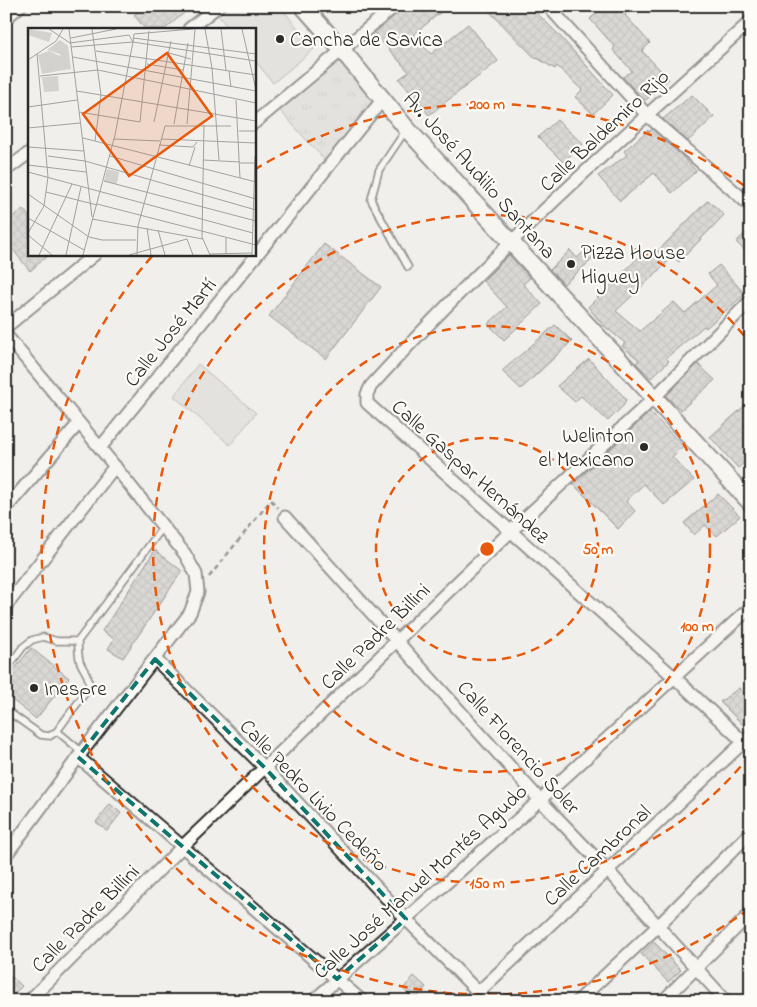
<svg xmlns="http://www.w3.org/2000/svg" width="757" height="1007" font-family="'Indie Flower',sans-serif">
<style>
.grass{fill:url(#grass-tufts);stroke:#7f7e7d}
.pitch{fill:#d3d2cf;stroke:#7f7e7d}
.building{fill:url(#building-cross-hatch);stroke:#2b2b2b}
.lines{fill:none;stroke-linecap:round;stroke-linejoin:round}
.service-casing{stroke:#2b2b2b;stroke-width:9}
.minor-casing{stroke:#2b2b2b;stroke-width:15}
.secondary-casing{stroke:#2b2b2b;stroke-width:20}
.path{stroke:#2b2b2b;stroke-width:2.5;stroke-dasharray:5 4;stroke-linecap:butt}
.service{stroke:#fdfcf7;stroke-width:5.5}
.minor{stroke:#fdfcf7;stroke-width:11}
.secondary{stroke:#fdfcf7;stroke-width:16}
.marked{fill:none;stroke:#0f766e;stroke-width:4;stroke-dasharray:10 6;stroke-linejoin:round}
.ring{fill:none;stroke:#e8590c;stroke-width:2.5;stroke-dasharray:9 6}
.poi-dot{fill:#2b2b2b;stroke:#fdfcf7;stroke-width:2}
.labels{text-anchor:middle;stroke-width:4.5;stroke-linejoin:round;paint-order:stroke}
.poi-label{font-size:21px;fill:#2b2b2b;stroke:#fdfcf7;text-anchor:start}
.street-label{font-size:21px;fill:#2b2b2b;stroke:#fdfcf7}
.inset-road{fill:none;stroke:#a1a19e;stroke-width:1}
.view{fill:#e8590c;fill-opacity:0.15;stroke:#e8590c;stroke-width:2.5}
.inset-edge{fill:none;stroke:#2b2b2b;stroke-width:2.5}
.centre{fill:#e8590c;stroke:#fdfcf7;stroke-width:2.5}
.ring-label{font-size:15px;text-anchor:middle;font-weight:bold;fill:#e8590c;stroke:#fdfcf7;stroke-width:4.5;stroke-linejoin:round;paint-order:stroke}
</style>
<defs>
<pattern id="grass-tufts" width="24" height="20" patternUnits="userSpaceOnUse" patternTransform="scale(1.25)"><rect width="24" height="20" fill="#d3d2cf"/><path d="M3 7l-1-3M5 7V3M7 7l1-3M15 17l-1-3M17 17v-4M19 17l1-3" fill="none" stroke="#b5b4b2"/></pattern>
<pattern id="building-cross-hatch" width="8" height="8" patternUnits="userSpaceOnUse" patternTransform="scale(1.25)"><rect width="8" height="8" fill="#bdbcb8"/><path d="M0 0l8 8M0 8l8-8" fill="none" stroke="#9a9996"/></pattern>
</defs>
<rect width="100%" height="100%" fill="#f0efeb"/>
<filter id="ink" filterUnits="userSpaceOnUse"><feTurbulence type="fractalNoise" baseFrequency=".02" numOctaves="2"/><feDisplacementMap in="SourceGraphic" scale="10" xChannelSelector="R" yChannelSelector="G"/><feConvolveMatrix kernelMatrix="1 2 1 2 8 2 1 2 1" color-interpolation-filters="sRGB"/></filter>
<g filter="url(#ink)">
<path class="grass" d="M342 50 383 99 329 165 275 105Z"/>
<path class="pitch" d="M230 6H280L314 49 273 83 254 59V29H229L218 15Z
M198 364 256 413 230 445 174 396Z"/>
<path class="building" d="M145 6H179L184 13 165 29H145L134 15Z
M405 6H448L413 35 431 54 468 24 498 61 429 115 399 79 409 72 374 33Z
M484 6H530L558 34 613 95 593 114 575 97 582 90 557 66 555 69 537 58 536 59Z
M604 6H634L625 15 650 43 642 51 669 79 646 100 642 98 623 77 632 71 613 50 615 47 590 19Z
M692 95 714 117 688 141 663 119Z
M557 120 583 144 563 162 538 137Z
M652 129 682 156 696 171 672 193 654 173 620 201 598 176 627 155 624 151 648 130 649 132Z
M708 200 724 215 679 262 673 257 616 311 640 331 674 302 685 313 717 285 708 274 719 265 745 294 706 328 704 326 666 358 669 361 651 378 636 363 639 360 622 346 625 343 603 325 588 307 645 251 651 258Z
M23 209 29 216V254H50L30 271 6 241V222Z
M751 228V257L736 242Z
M324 244 381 287 326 359 269 316Z
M588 248 595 257 564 284 550 270 570 250 577 258Z
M509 255 530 278 523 284 542 304 504 340 488 324 507 307 483 281Z
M555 325 572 341 521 389 502 371Z
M589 359 626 399 624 405 608 421 581 396 575 402 557 386Z
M698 364 715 380 681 410 666 396Z
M751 400V456L738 468 710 437Z
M650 412 683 446 672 457 694 480 664 505 644 484 626 501 635 511 618 529 573 484Z
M718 494 740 516 717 536 705 525 694 535 684 523Z
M155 550 182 571 123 658 108 649 114 639 102 631Z
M31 648 69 678 36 719 6 695V680Z
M739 688 751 700V718L743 725 720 702Z
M110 804 121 813 107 831 96 822Z
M654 942 681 970 668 982 641 954Z
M6 972 22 986 7 1001H6Z
M414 976 426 987 415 1000 403 989Z"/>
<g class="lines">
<defs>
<path id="service" d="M406 130 379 170 371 200 408 267
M6 670 23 647 32 640 43 637 57 641H78
M6 710 41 735 50 736 57 731 88 689C91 676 84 672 80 662 78 655 78 648 78 641L163 527
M57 731 82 752"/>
<path id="minor" d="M548 6 647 115 751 206
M6 18 20 6
M751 21C620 139 489 256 371 386L367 394V403L674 677 751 749
M189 29 218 6
M254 123 395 6
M6 170 29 153
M6 327 95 254
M6 335 100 448 185 554 196 574 198 592 190 613 82 752 6 855
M100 448 383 99
M6 508 79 423
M285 517 540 800 608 871 726 1001
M6 606 115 466
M155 659 265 768 406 919 487 1001
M78 757 362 1001
M29 1001 182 847 510 532 654 398 751 300
M313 1001 540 800 751 607
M469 1001 751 735
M578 1001 658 926 751 832
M663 1001 751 913"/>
<path id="secondary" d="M303 6 342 50 407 129 751 503"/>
</defs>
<use href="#service" class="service-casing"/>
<use href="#minor" class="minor-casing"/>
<use href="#secondary" class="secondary-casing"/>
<path class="path" d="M209 577 271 500 278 508"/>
<use href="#service" class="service"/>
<use href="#minor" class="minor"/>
<use href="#secondary" class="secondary"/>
</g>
</g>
<path d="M0 0H757V1007H0ZM155 659 265 768 406 919 337 979 78 757Z" fill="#f0efeb" fill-opacity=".55" fill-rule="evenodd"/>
<path class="marked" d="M155 659 265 768 406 919 337 979 78 757Z"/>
<g class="ring">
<circle cx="487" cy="549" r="111"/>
<circle cx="487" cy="549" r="223"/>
<path d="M750 755A334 334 0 1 1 750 343"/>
<path d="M749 909A445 445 0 0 1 154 254M254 170A445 445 0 0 1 749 189"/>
</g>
<g class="poi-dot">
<circle cx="280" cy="39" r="5"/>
<circle cx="571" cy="264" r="5"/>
<circle cx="644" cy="447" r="5"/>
<circle cx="34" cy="688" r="5"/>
</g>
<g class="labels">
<g class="poi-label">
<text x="290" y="46">Cancha de Savica</text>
<text x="581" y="259">Pizza House<tspan x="581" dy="24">Higuey</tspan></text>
<text x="634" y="442" text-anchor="end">Welinton<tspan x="634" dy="24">el Mexicano</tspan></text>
<text x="44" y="695">Inespre</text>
</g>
<g class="street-label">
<text transform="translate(604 130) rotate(-43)" y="7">Calle Baldemiro Rijo</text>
<text transform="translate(480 175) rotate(48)" y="7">Av. José Audilio Santana</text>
<text transform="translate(170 332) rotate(-51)" y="7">Calle José Martí</text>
<text transform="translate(471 471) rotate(42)" y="7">Calle Gaspar Hernández</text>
<text transform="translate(375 636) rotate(-44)" y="7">Calle Padre Billini</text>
<text transform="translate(519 747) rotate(48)" y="7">Calle Florencio Soler</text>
<text transform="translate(314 795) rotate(46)" y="7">Calle Pedro Livio Cedeño</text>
<text transform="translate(597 855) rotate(-43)" y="7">Calle Cambronal</text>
<text transform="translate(420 881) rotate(-42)" y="7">Calle José Manuel Montés Agudo</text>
<text transform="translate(85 918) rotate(-45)" y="7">Calle Padre Billini</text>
</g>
</g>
<g transform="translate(28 28)">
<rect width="228" height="228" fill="#f0efeb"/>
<path d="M32 12 40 18 43 41 36 42 32 26 19 22ZM30 48 31 63 16 64 14 49ZM79 141 91 144 89 156 76 153Z" fill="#d3d2cf"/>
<path d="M0 1 24 5 21 14 0 7Z" fill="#d3d2cf"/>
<path d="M21 23 34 29 36 42 14 46 10 27Z" fill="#d3d2cf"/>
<path class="inset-road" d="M21 1 42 15M41 1 64 189M64 1 73 67 67 113M177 1 184 40 191 132M193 1 198 42M214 1 228 62M106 6 105 14 228 33M106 6 165 1M43 10 88 1M105 10 228 26M42 15 101 7 105 14 87 107 55 227M43 19 105 14M68 23 228 47M141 25 163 31M45 29 228 63M0 32 28 13 35 1M119 36 155 42M201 43 203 59M12 48 70 42 228 75M49 63 228 93M208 72 212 150M0 79 49 72M51 84 112 94 121 3M126 94 143 13M146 96 160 15M159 96 167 1M176 97 174 209 182 227M0 100 52 95M211 103H228M55 110 228 154M86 111 132 113M133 111 228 115M131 117 165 119 169 114M0 119 56 123M20 128 57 133 228 182M82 128 228 171M175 132 212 134M212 135H228M0 137 58 144M161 138 167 119M0 144 225 205M76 153 228 193M18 164 69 177M0 166 61 209 74 212H108M69 176 228 217M0 190 56 222M64 191 175 211M119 200 123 227M130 202 137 227M0 205 16 178 20 149 9 26M0 207 24 227M198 210V226M159 211 165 227M182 226 224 225M11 227 44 156M38 227 53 159M101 227 159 211M109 227 110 198 137 98H203M224 227 227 128"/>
<path class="view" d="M139 25 184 88 101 148 55 86Z"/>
<rect width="228" height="228" class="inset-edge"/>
</g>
<circle cx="487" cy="549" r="8" class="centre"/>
<g class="ring-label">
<text x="487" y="109">200 m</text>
<text x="598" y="554">50 m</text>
<text x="697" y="631">100 m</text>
<text x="487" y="888">150 m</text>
</g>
<rect width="757" height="1007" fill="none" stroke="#fdfcf7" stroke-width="25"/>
<rect x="12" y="12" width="732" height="982" fill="none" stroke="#2b2b2b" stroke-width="2" filter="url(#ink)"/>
</svg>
